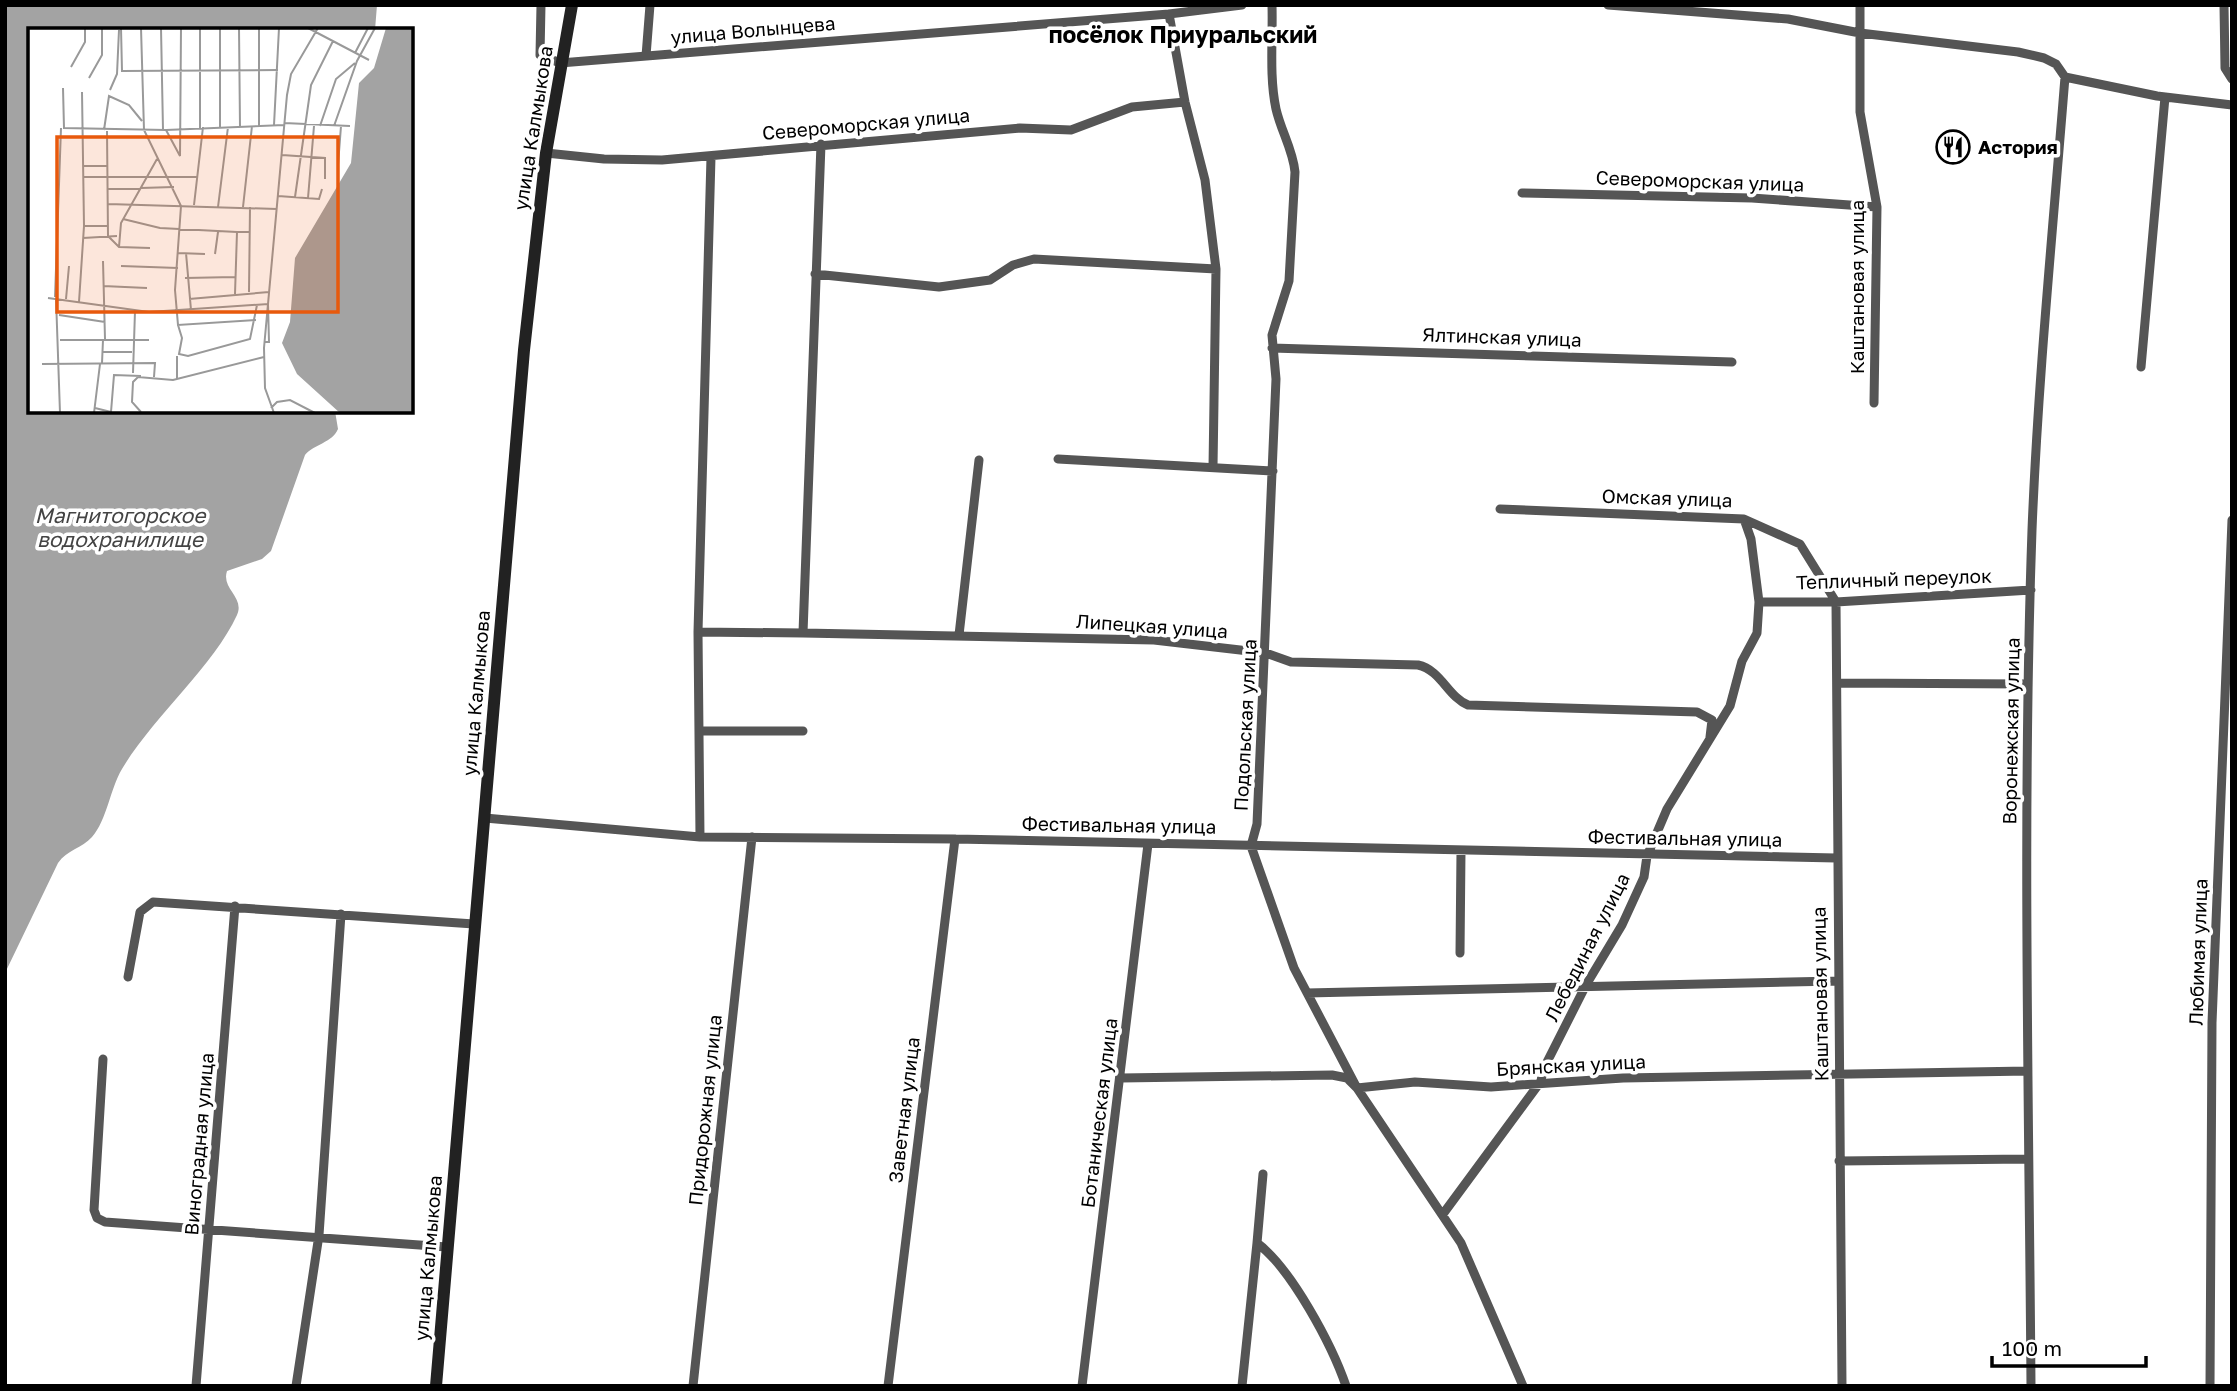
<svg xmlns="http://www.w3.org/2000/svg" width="2237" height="1391" font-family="'Golos Text',sans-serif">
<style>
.water{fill:#a3a3a3}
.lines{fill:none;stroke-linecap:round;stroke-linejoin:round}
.minor{stroke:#555;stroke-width:9}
.secondary{stroke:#222;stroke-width:12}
.labels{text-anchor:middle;stroke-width:7;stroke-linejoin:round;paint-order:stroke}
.street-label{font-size:19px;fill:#000;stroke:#fff}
.poi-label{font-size:19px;font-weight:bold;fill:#000;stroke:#fff;text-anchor:start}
.water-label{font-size:21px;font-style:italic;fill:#444;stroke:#fff}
.quarter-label{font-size:23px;font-weight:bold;fill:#000;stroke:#fff}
.inset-road{fill:none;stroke:#999;stroke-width:2}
.view{fill:#e8590c;fill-opacity:0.15;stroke:#e8590c;stroke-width:3.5}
.inset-edge{fill:none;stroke:#000;stroke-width:3.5}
</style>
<rect width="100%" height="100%" fill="#fff"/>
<path class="water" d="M5 5H377L375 30H30V411H335L338 429C332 443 314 444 305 455L271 551 262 559 227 571C221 589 245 597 237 615 213 667 153 717 122 769 110 789 107 820 92 837 82 848 67 850 58 863L5 973Z"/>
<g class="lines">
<path class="minor" d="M541 5 540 55 560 63 1169 14 1242 5
M1272 5C1273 39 1269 76 1276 109 1281 131 1293 150 1295 172L1289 281 1272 335 1276 379 1257 824 1251 846 1294 968 1357 1088 1461 1243 1523 1386
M1608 5 1788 19 1860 33 2018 52 2044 58 2056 64 2065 77 2157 96 2232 105
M1860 5V112L1877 207 1874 403
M2224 5 2225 68 2232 79
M1169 14 1185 102 1205 180 1216 269 1213 467
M646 56 650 5
M546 153 604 159 662 160 1020 128 1071 130 1132 107 1185 102
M1522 193 1752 198 1877 207
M815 274 939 287 990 280 1013 265 1034 259 1216 269
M1272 348 1732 362
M2141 367 2165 97
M1058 459 1273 471
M1500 509 1744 519 1800 544 1836 602 1842 1386
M1759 602H1836L2031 590
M698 632 803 633 821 144
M803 633 1154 640 1266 653 1291 662 1418 665C1441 670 1448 697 1468 705L1697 712 1712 720 1710 737
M959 635 979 460
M1837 683 2028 684
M699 731H803
M485 818 700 837 955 839 1836 858
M700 837 698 632 711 157
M1460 953 1461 851
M128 977 140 912 153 902 474 924
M1307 993 1837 981
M103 1059 94 1210 97 1218 105 1222 447 1247
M1121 1078 1332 1075 1347 1078 1357 1088 1415 1082 1491 1087 1623 1078 2028 1071
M1839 1161 2027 1159
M1443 1214 1541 1081 1543 1070 1586 985 1622 925 1644 877 1647 856 1667 809 1730 706 1742 661 1757 633 1759 602 1751 539 1744 519
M1257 1243 1263 1174
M196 1386 235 906
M296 1386 319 1235 341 914
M693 1386 752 837
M888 1386 955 839
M1082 1386 1148 844
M1242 1386 1257 1243C1291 1268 1332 1345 1346 1386
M2031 1386C2029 1101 2022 816 2032 530 2038 379 2053 228 2065 77
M2210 1386 2212 1023 2232 520"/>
<path class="secondary" d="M436 1386 524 350 546 153 572 5"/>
</g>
<defs>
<symbol id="restaurant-ring" viewBox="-11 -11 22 22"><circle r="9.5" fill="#fff" stroke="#000" stroke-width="1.5"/><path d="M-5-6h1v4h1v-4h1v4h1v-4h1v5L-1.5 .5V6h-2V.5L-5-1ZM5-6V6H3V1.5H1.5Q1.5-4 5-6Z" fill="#000"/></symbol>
</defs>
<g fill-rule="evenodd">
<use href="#restaurant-ring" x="1934" y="128" width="38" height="38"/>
</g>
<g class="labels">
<g class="street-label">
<text transform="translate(753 30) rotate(-5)" y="7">улица Волынцева</text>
<text transform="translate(866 124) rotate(-5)" y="7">Североморская улица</text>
<text transform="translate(533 128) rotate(-81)" y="7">улица Калмыкова</text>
<text transform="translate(1700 181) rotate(2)" y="7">Североморская улица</text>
<text transform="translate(1857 287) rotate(-90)" y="7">Каштановая улица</text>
<text transform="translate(1502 337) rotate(2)" y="7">Ялтинская улица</text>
<text transform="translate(1667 498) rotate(2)" y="7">Омская улица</text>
<text transform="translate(1894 579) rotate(-2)" y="7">Тепличный переулок</text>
<text transform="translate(1152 626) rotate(4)" y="7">Липецкая улица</text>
<text transform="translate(476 693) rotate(-85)" y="7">улица Калмыкова</text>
<text transform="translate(1245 725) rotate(-87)" y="7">Подольская улица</text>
<text transform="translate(2011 731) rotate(-89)" y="7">Воронежская улица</text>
<text transform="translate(1119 825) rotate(1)" y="7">Фестивальная улица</text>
<text transform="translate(1685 838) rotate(1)" y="7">Фестивальная улица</text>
<text transform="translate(1587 947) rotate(-63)" y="7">Лебединая улица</text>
<text transform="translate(2198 952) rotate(-88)" y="7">Любимая улица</text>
<text transform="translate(1820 994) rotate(-91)" y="7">Каштановая улица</text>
<text transform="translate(1571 1065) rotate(-3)" y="7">Брянская улица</text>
<text transform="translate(705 1110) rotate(-84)" y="7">Придорожная улица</text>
<text transform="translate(904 1110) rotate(-83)" y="7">Заветная улица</text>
<text transform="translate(1099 1113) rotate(-83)" y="7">Ботаническая улица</text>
<text transform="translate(199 1144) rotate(-85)" y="7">Виноградная улица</text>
<text transform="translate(428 1258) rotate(-85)" y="7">улица Калмыкова</text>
</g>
<g class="poi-label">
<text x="1978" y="154">Астория</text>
</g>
<g class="water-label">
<text x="120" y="523">Магнитогорское<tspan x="120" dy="24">водохранилище</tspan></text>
</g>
<g class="quarter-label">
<text x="1183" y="43">посёлок Приуральский</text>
</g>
</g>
<g transform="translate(28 28)">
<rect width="385" height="385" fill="#fff"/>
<path d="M358 0H385V385H312L269 346 254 315 262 294 267 230 323 135 331 55 346 40Z" fill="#a3a3a3"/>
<path class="inset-road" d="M93 0 94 43 250 42M113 0 116 102 153 178 147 262 150 297 228 292M133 0 135 102M192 0V99M211 0 212 99M280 0 341 32M327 25 340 0M43 39 57 14V0M61 50 74 27V0M35 60 36 100 138 102 256 97M82 62 89 46 91 2M256 95 322 98M246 97 251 0M231 98V0M292 98 308 51 327 35M306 98 329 33 347 0M172 100V0M76 102 81 68 101 77 114 93M138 102 152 128 153 0M79 103 80 208 91 219 122 220M254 127 297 130V151M310 137 313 98M56 138H79M56 149H169M79 161 146 159M250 168 291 171 294 161M267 169 283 57 305 13M280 170 286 98M80 176 249 181M166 177 175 99M190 179 200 99M215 179 224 98M95 191 132 200 209 204M56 198H79M55 210 89 208M91 219 93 195 129 131M150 225 177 226M158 225 163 282M187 226 190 204M75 233 77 311M93 238 150 240M157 250 207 249M75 258 119 260M221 264 222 179M207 266 209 204H222M27 269 33 100M20 270 121 284 240 276 241 314H236M28 270 32 385M38 271 41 238M161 271 241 264M51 274 56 198 54 64M31 287 77 294M150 297 154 310 151 326 160 328 222 311 229 277M32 312H121M75 324H104M74 335 75 312M14 336 127 335 126 349M105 345 107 283M149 352V328M67 380 83 384 86 347 113 348M243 380 249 374 262 372 287 385M113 384 104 374 105 354 110 349 145 352 236 329M66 385 72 336M246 385 237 360 236 320 259 67 263 46 290 0"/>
<path class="view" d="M29 109H310V284H29Z"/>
<rect width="385" height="385" class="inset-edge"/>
</g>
<rect width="2237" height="1391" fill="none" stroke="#000000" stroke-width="14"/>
<path d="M1992 1356v10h154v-10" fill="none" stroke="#000000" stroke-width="3.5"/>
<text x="2002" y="1356" font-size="21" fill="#000000" stroke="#ffffff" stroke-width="5" paint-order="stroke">100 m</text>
</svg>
